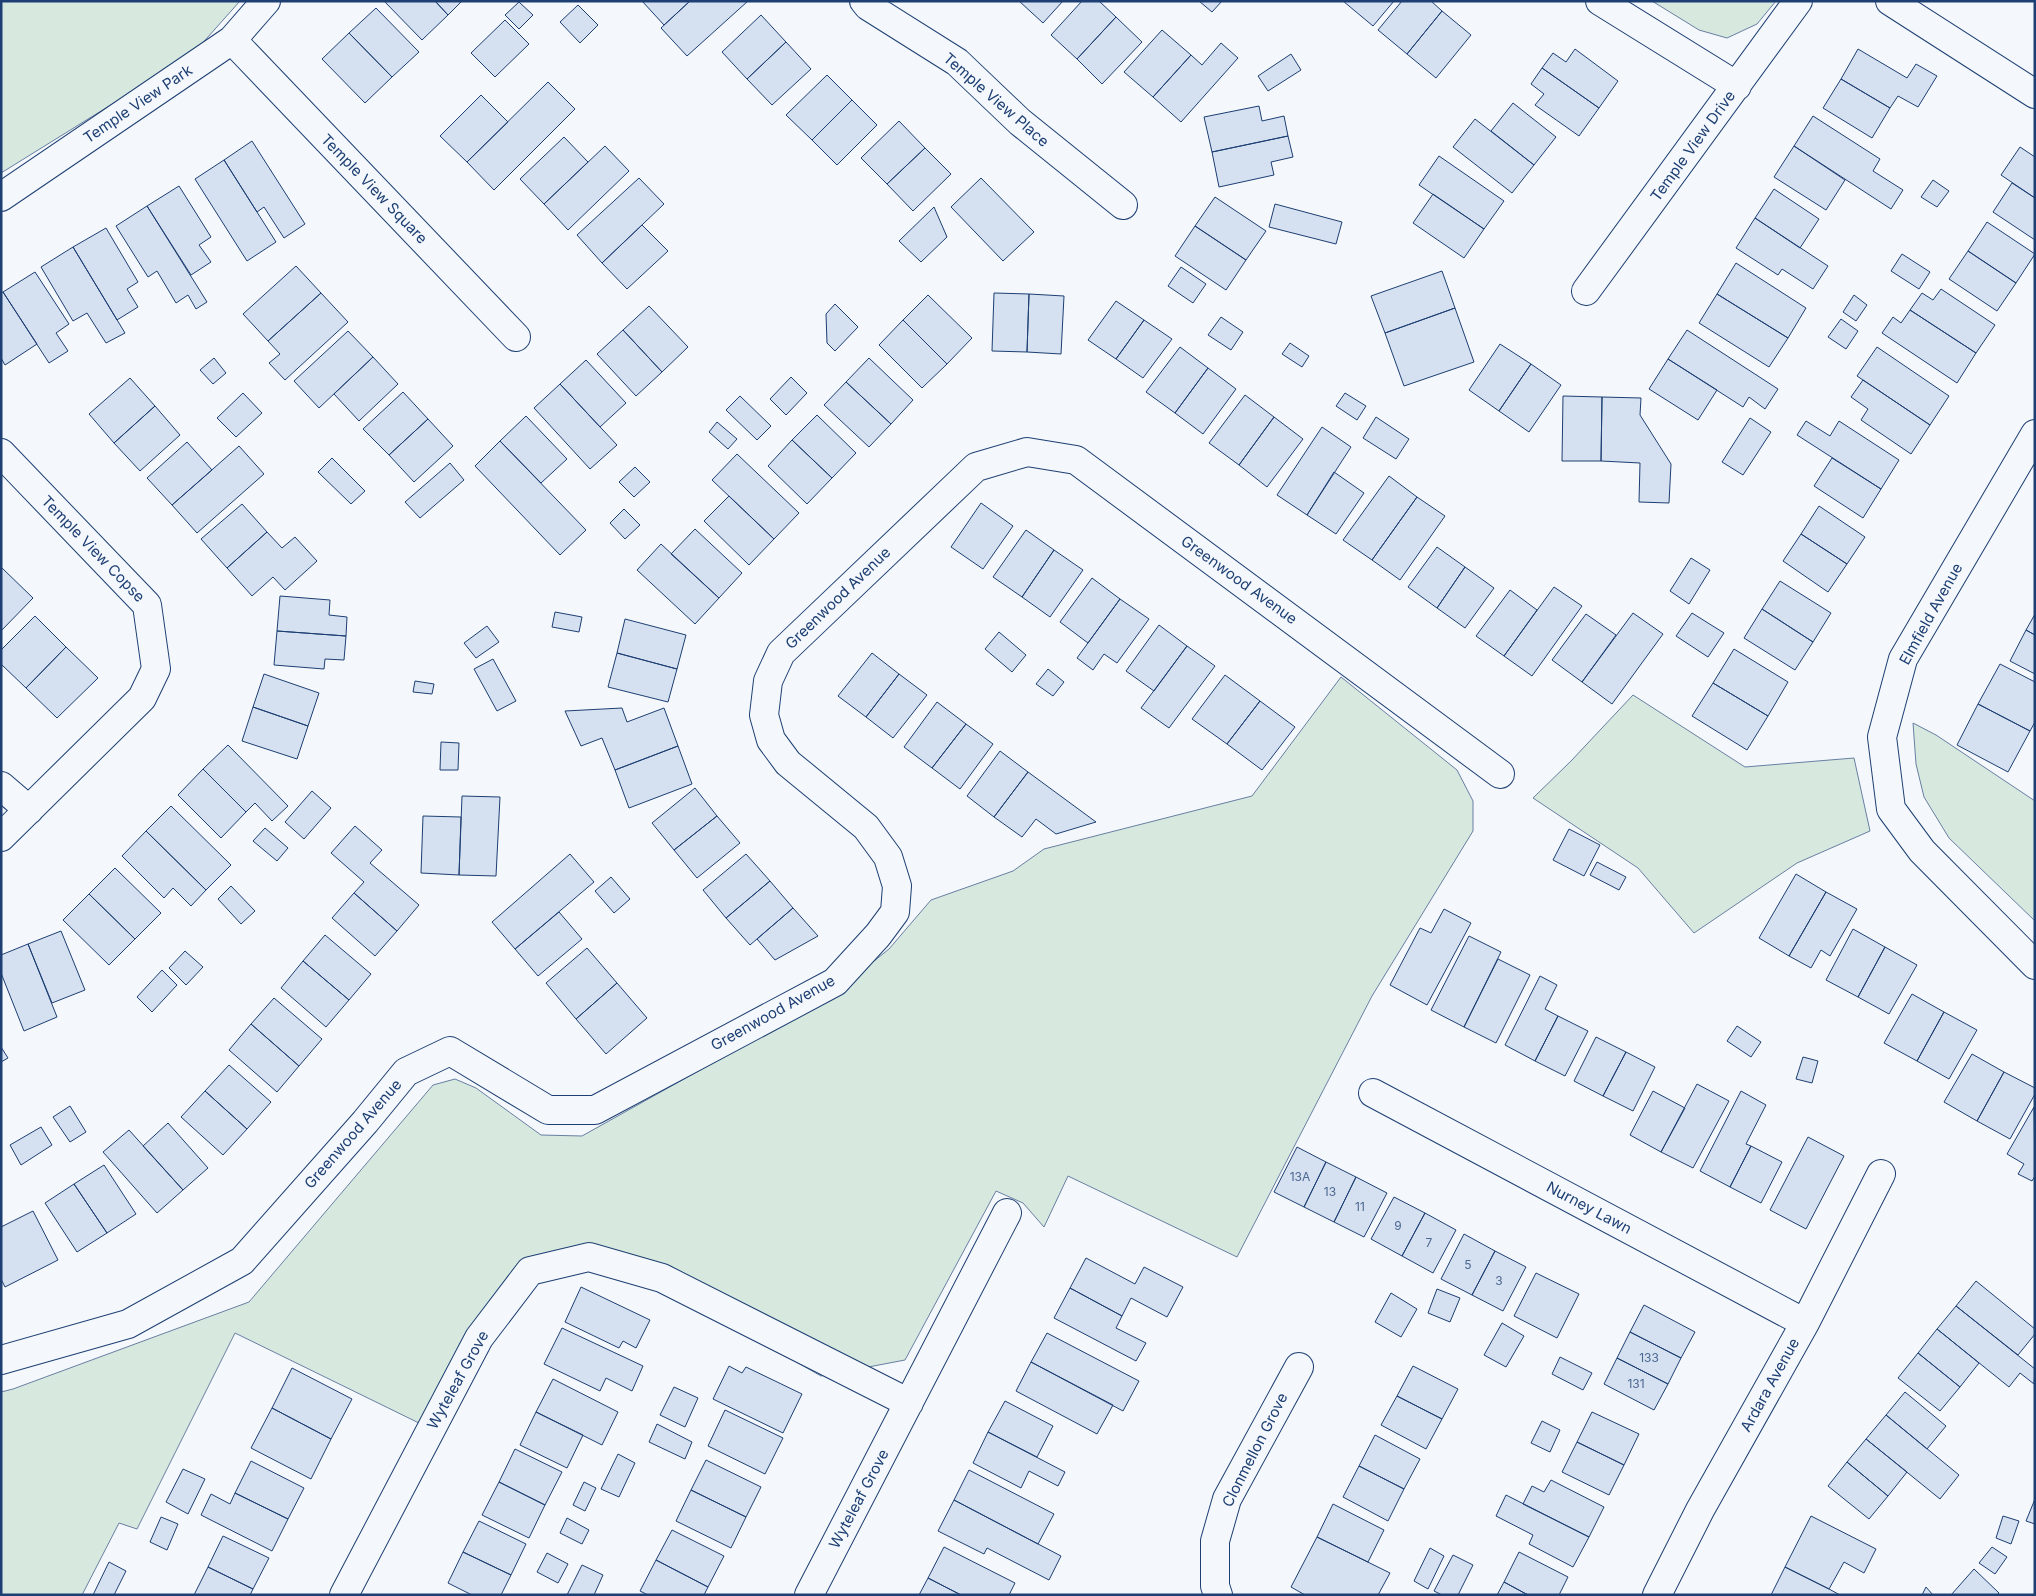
<svg xmlns="http://www.w3.org/2000/svg" width="2036" height="1596" font-family="Inter,sans-serif">
<style>
.green{fill:#d7e8df;stroke:#687fa3}
.building{fill:#d5e0f0;stroke:#1d3f73}
.lines{fill:none;stroke-linecap:round;stroke-linejoin:round}
.minor-casing{stroke:#1d3f73;stroke-width:30}
.minor{stroke:#f4f7fb;stroke-width:28}
.labels{text-anchor:middle;stroke-width:4;stroke-linejoin:round;paint-order:stroke}
.number-label{font-size:12px;fill:#4b6792}
.street-label{font-size:15px;fill:#1d3f73;stroke:#f4f7fb}
</style>
<rect width="100%" height="100%" fill="#f4f7fb"/>
<path class="green" d="M1 1H240L199 47 151 80 1 173Z
M1652 1H1776L1757 24 1727 38 1699 30Z
M1341 677 1457 770 1473 801V831L1372 996 1237 1257 1068 1176 1044 1227 1023 1203 996 1191 905 1360 821 1376 674 1292 593 1262 525 1280 423 1425 235 1333 137 1529 119 1523 82 1595H1V1392L13 1389 249 1302 433 1085 455 1079 476 1088 541 1135 582 1136 827 999 889 949 931 900 1013 871 1044 849 1252 796Z
M1633 695 1745 767 1854 758 1870 831 1797 863 1694 933 1638 868 1533 798 1571 761Z
M1913 723 1936 735 2035 801V921L1949 838 1924 797 1916 764Z"/>
<path class="building" d="M384 1H435L448 15 422 40Z
M435 1H462L448 15Z
M642 1H690L664 25Z
M690 1H748L687 56 661 28Z
M1019 1H1063L1043 23Z
M1082 1H1099L1116 17 1077 59 1051 35Z
M1199 1H1222L1212 12Z
M1343 1H1394L1373 26Z
M1402 1H1431L1442 11 1407 54 1378 30Z
M519 2 533 15 519 29 505 15Z
M578 5 598 25 580 43 560 22Z
M376 8 419 52 392 77 349 33Z
M1442 11 1471 35 1436 78 1407 54Z
M761 15 786 42 747 79 722 52Z
M1116 17 1142 42 1102 84 1077 59Z
M505 20 529 44 495 77 471 53Z
M1162 30 1191 55 1153 97 1124 72Z
M349 33 392 77 365 103 322 59Z
M786 42 811 69 772 105 747 79Z
M1221 43 1238 58 1181 122 1153 97 1191 55 1202 65Z
M1575 49 1618 81 1599 108 1542 68 1553 53 1566 62Z
M1858 49 1907 78 1916 64 1937 76 1918 107 1898 96 1890 108 1841 79Z
M1291 54 1301 70 1268 91 1258 76Z
M1542 68 1599 108 1579 136 1535 105 1544 94 1531 84Z
M827 75 852 100 812 140 786 115Z
M1841 79 1890 108 1872 138 1823 108Z
M548 82 575 109 494 190 467 162Z
M481 95 508 122 467 162 440 136Z
M852 100 877 125 837 165 812 140Z
M1513 103 1556 137 1534 165 1491 131Z
M1259 106 1262 121 1284 116 1288 136 1212 152 1204 117Z
M1813 116 1880 159 1873 171 1903 190 1891 209 1794 146Z
M1475 119 1534 165 1512 193 1453 147Z
M899 121 925 148 887 184 861 158Z
M1288 136 1293 157 1271 162 1274 175 1219 187 1212 152Z
M564 137 588 162 544 204 520 179Z
M252 141 305 224 284 238 264 207 257 212 224 160Z
M605 146 629 171 568 230 544 204Z
M1794 146 1845 180 1826 210 1774 177Z
M2020 147 2035 157V198L2001 175Z
M925 148 951 174 913 211 887 184Z
M1439 156 1504 201 1484 229 1419 185Z
M224 160 276 242 247 261 195 179Z
M639 178 664 204 602 263 577 235Z
M981 178 1034 232 1003 261 951 207Z
M1933 180 1949 191 1937 207 1921 197Z
M2012 183 2035 198V240L1993 212Z
M179 186 211 237 199 245 211 262 191 275 147 206Z
M1774 189 1819 219 1800 248 1755 218Z
M1433 194 1484 229 1464 258 1413 223Z
M1215 197 1266 231 1246 260 1195 226Z
M1275 204 1342 222 1336 244 1269 227Z
M147 206 207 302 196 309 188 295 176 303 157 271 148 277 116 226Z
M934 207 947 237 921 262 899 241Z
M1755 218 1828 266 1813 289 1782 269 1778 275 1736 248Z
M1987 222 2035 254 2016 283 1968 251Z
M642 225 668 251 627 289 602 263Z
M1195 226 1246 260 1226 290 1175 256Z
M106 228 138 282 127 289 138 307 117 320 73 247Z
M73 247 125 333 106 343 87 313 73 321 41 267Z
M1968 251 2016 283 1997 311 1949 279Z
M1902 254 1930 272 1919 289 1891 271Z
M1736 263 1806 308 1788 338 1717 294Z
M296 266 321 293 268 341 243 314Z
M1181 267 1206 284 1193 303 1168 286Z
M1442 271 1455 308 1385 333 1371 296Z
M35 272 69 324 56 333 68 351 49 363 3 292Z
M1941 289 1995 325 1976 353 1910 310 1922 293 1933 300Z
M3 292 37 344 5 365 1 358V293Z
M321 293 348 322 285 380 269 363 280 354 268 341Z
M994 293 1029 294 1027 352 992 351Z
M1029 294 1064 296 1061 354 1027 352Z
M1717 294 1788 338 1769 367 1699 323Z
M928 295 972 338 947 364 903 320Z
M1854 295 1867 305 1856 321 1843 312Z
M1116 301 1144 320 1116 359 1088 340Z
M835 304 858 327 835 351 827 343 826 314Z
M649 306 688 347 662 372 623 330Z
M1455 308 1474 362 1404 386 1385 333Z
M1910 310 1976 353 1957 383 1882 333 1893 317 1901 323Z
M1221 317 1243 332 1231 350 1208 335Z
M1841 319 1858 331 1846 349 1828 337Z
M903 320 947 364 922 388 879 345Z
M1144 320 1172 339 1143 378 1116 359Z
M623 330 662 372 636 396 597 354Z
M1687 330 1778 389 1765 409 1749 397 1743 407 1668 359Z
M348 331 373 357 319 408 294 381Z
M1290 343 1309 356 1302 367 1282 354Z
M1500 344 1531 364 1499 411 1469 390Z
M1180 347 1208 368 1175 413 1146 392Z
M1877 347 1949 396 1930 425 1857 376Z
M373 357 398 384 359 421 334 394Z
M214 358 226 373 213 384 200 370Z
M869 358 913 400 891 424 846 382Z
M1668 359 1717 390 1698 420 1649 389Z
M586 360 626 403 600 427 560 384Z
M1531 364 1561 385 1529 432 1499 411Z
M1208 368 1236 389 1203 434 1175 413Z
M791 377 807 393 786 415 770 399Z
M130 378 155 406 114 443 89 414Z
M1863 380 1930 425 1911 454 1861 420 1868 409 1851 397Z
M846 382 891 424 869 447 824 405Z
M560 384 617 445 590 469 534 408Z
M403 392 428 419 389 455 363 429Z
M243 393 262 413 236 437 217 418Z
M1345 393 1366 406 1357 420 1336 406Z
M1245 395 1274 417 1239 465 1209 443Z
M740 396 771 426 757 440 726 410Z
M1563 396 1602 397 1601 461H1562Z
M1602 397 1641 398 1640 415 1671 464 1669 503 1639 502 1640 463 1601 461Z
M155 406 180 435 140 471 114 443Z
M817 415 856 453 832 478 792 440Z
M526 416 567 459 541 483 500 441Z
M1274 417 1303 439 1267 487 1239 465Z
M1376 417 1409 439 1396 459 1363 438Z
M1750 418 1771 432 1743 475 1722 462Z
M428 419 453 446 414 482 389 455Z
M1806 421 1830 436 1839 421 1899 460 1881 489 1797 435Z
M717 422 737 439 728 449 709 432Z
M1322 427 1351 447 1307 515 1277 495Z
M792 440 832 478 807 504 768 466Z
M500 441 586 530 560 555 475 466Z
M187 442 212 470 172 505 147 478Z
M239 446 264 474 197 533 172 505Z
M737 454 799 513 774 539 712 480Z
M332 458 365 491 351 504 318 472Z
M1832 458 1881 489 1863 518 1814 486Z
M450 463 464 480 420 518 405 502Z
M635 467 650 482 634 497 619 482Z
M1334 472 1364 493 1336 534 1307 515Z
M1389 476 1417 497 1372 560 1343 540Z
M729 496 774 539 749 565 704 521Z
M1417 497 1445 516 1400 580 1372 560Z
M981 503 1013 526 983 569 951 547Z
M242 504 267 532 227 568 201 539Z
M1819 506 1865 537 1847 564 1801 534Z
M624 509 640 525 625 539 610 523Z
M695 529 742 573 719 598 671 554Z
M1026 530 1054 550 1022 597 993 577Z
M267 532 282 548 295 537 317 561 285 590 273 577 252 596 227 568Z
M1801 534 1847 564 1828 592 1783 561Z
M661 544 719 598 695 624 637 570Z
M1437 547 1465 567 1437 608 1408 587Z
M1054 550 1083 570 1050 617 1022 597Z
M1691 558 1710 570 1689 604 1670 591Z
M1 567 33 598 1 631Z
M1465 567 1494 588 1465 628 1437 608Z
M1092 578 1120 599 1088 643 1060 622Z
M1780 581 1831 613 1813 642 1762 609Z
M1554 587 1582 606 1532 676 1504 656Z
M1510 590 1537 610 1504 656 1476 636Z
M280 596 330 600 329 615 347 617 346 636 277 631Z
M1120 599 1149 619 1117 663 1104 654 1093 670 1077 658Z
M1762 609 1813 642 1795 670 1744 638Z
M555 612 582 617 579 632 552 627Z
M1633 613 1663 634 1612 704 1582 682Z
M1692 613 1724 633 1708 657 1676 636Z
M1586 614 1616 635 1582 682 1552 660Z
M2035 614V635L2026 630Z
M35 616 66 647 26 688 1 664V650Z
M625 619 686 635 677 669 617 653Z
M1159 625 1187 646 1154 691 1126 671Z
M487 626 499 642 476 658 464 643Z
M2026 630 2035 635V674L2010 661Z
M277 631 346 636 344 660 325 659 324 669 274 665Z
M999 632 1026 655 1012 672 985 649Z
M1187 646 1215 666 1169 728 1141 708Z
M66 647 98 678 57 718 26 688Z
M1734 649 1788 682 1768 716 1713 683Z
M617 653 677 669 668 702 608 687Z
M872 653 899 674 866 717 838 696Z
M493 659 516 701 497 711 474 669Z
M2000 664 2035 682V722L2030 731 1978 704Z
M1048 669 1064 682 1053 696 1036 684Z
M264 674 319 693 308 726 253 707Z
M899 674 927 695 893 738 866 717Z
M1225 675 1260 701 1227 744 1192 719Z
M415 681 434 684 432 694 413 692Z
M1713 683 1768 716 1747 750 1692 716Z
M1260 701 1295 727 1262 770 1227 744Z
M937 702 966 724 932 768 904 747Z
M1978 704 2030 731 2008 772 1957 745Z
M253 707 308 726 297 759 242 741Z
M622 708 627 722 664 708 678 746 615 770 602 738 581 746 565 711Z
M966 724 993 744 960 789 932 768Z
M441 742 459 743 458 770H440Z
M228 745 288 806 272 821 255 803 246 812 203 769Z
M678 746 692 784 629 808 615 770Z
M1000 751 1028 772 994 817 967 796Z
M203 769 246 812 221 838 178 795Z
M1028 772 1096 822 1056 834 1036 819 1022 837 994 817Z
M695 788 717 816 674 850 652 823Z
M312 791 331 808 304 839 285 822Z
M462 796 500 797 496 876 459 875Z
M171 806 231 865 206 890 146 831Z
M423 816 461 817 459 875 421 873Z
M717 816 740 843 697 878 674 850Z
M355 826 382 850 370 863 419 905 397 931 354 893 364 882 331 853Z
M265 828 288 848 277 861 253 841Z
M1569 829 1600 845 1584 876 1553 860Z
M146 831 206 890 191 906 173 888 164 898 122 856Z
M570 854 594 882 515 949 492 922Z
M746 854 770 881 726 918 703 890Z
M1597 862 1626 877 1619 890 1590 875Z
M115 868 161 913 135 939 89 894Z
M1796 874 1826 892 1789 956 1759 938Z
M611 877 630 899 614 913 595 891Z
M770 881 793 908 750 945 726 918Z
M231 886 255 911 241 924 218 899Z
M1826 892 1857 909 1830 956 1821 950 1811 968 1789 956Z
M354 893 397 931 375 956 332 918Z
M89 894 135 939 109 965 63 920Z
M793 908 818 936 775 960 757 939Z
M1444 909 1471 923 1427 1005 1390 985 1420 928 1431 933Z
M559 912 582 939 538 976 515 949Z
M1853 929 1885 947 1858 997 1826 980Z
M61 931 85 990 52 1003 28 944Z
M325 935 371 974 349 1000 303 961Z
M1469 936 1501 952 1464 1027 1431 1010Z
M28 944 57 1017 24 1031 1 973V955Z
M1885 947 1917 965 1889 1014 1858 997Z
M587 948 617 983 576 1019 546 983Z
M185 951 203 967 186 985 169 968Z
M1498 959 1530 975 1496 1043 1464 1027Z
M303 961 349 1000 326 1027 281 988Z
M162 970 177 985 152 1012 137 997Z
M1540 976 1557 985 1545 1009 1558 1016 1535 1061 1505 1045Z
M617 983 647 1018 606 1054 576 1019Z
M1912 994 1944 1012 1917 1061 1884 1043Z
M274 998 322 1039 299 1066 251 1024Z
M1944 1012 1977 1030 1949 1079 1917 1061Z
M1558 1016 1588 1031 1565 1076 1535 1061Z
M251 1024 299 1066 277 1092 229 1050Z
M1737 1026 1761 1042 1751 1057 1727 1041Z
M1596 1037 1626 1052 1603 1096 1574 1081Z
M1 1047 8 1058 1 1062Z
M1626 1052 1655 1067 1633 1111 1603 1096Z
M1972 1054 2004 1072 1977 1121 1944 1102Z
M1803 1057 1818 1061 1812 1083 1796 1079Z
M229 1065 271 1102 247 1129 205 1091Z
M2004 1072 2035 1088V1094L2010 1139 1977 1121Z
M1697 1084 1729 1101 1693 1168 1661 1152Z
M205 1091 247 1129 223 1155 181 1117Z
M1653 1091 1685 1108 1661 1152 1630 1135Z
M1741 1091 1766 1105 1746 1144 1751 1146 1730 1187 1700 1171Z
M70 1106 86 1132 70 1142 53 1117Z
M2034 1107 2035 1176 2032 1181 2018 1174 2024 1164 2007 1154Z
M168 1123 208 1168 183 1190 143 1146Z
M41 1127 52 1145 21 1165 10 1145Z
M129 1130 183 1190 157 1213 103 1152Z
M1808 1137 1844 1156 1806 1229 1770 1210Z
M1751 1146 1782 1162 1761 1203 1730 1187Z
M1297 1147 1326 1162 1304 1207 1274 1192Z
M1326 1162 1356 1177 1334 1222 1304 1207Z
M104 1165 136 1214 107 1233 74 1184Z
M1356 1177 1387 1193 1364 1237 1334 1222Z
M74 1184 107 1233 77 1252 45 1203Z
M1394 1197 1425 1213 1402 1256 1371 1239Z
M33 1211 58 1260 5 1287 1 1279V1227Z
M1425 1213 1456 1230 1433 1273 1402 1256Z
M1464 1234 1495 1251 1472 1295 1441 1279Z
M1495 1251 1526 1267 1503 1311 1472 1295Z
M1086 1258 1135 1284 1144 1267 1183 1287 1167 1317 1131 1298 1122 1316 1070 1288Z
M1536 1273 1579 1294 1557 1338 1514 1316Z
M1976 1281 2035 1329V1334L2018 1355 1956 1306Z
M581 1287 650 1320 636 1348 623 1341 619 1348 565 1322Z
M1070 1288 1122 1316 1116 1328 1146 1343 1136 1361 1054 1318Z
M1437 1289 1460 1298 1450 1322 1428 1313Z
M1391 1293 1417 1309 1401 1337 1375 1322Z
M1644 1305 1695 1332 1681 1358 1630 1332Z
M1956 1306 2035 1369 2034 1384 2020 1373 2009 1387 1937 1329Z
M1502 1323 1524 1336 1506 1367 1484 1355Z
M562 1328 643 1366 632 1391 606 1378 600 1391 544 1364Z
M1937 1329 1979 1363 1960 1387 1918 1353Z
M1630 1332 1681 1358 1668 1384 1617 1358Z
M1047 1333 1139 1381 1123 1411 1031 1362Z
M1918 1353 1960 1387 1940 1411 1898 1378Z
M1560 1357 1592 1373 1583 1390 1552 1374Z
M1617 1358 1668 1384 1654 1410 1604 1384Z
M1031 1362 1113 1405 1097 1434 1016 1391Z
M729 1366 742 1373 746 1367 802 1394 783 1433 713 1399Z
M1413 1366 1458 1389 1442 1419 1397 1396Z
M292 1368 352 1399 331 1439 272 1408Z
M553 1379 618 1412 602 1445 536 1412Z
M674 1387 698 1398 685 1427 660 1415Z
M1905 1392 1946 1426 1927 1449 1886 1415Z
M1397 1396 1442 1419 1426 1449 1381 1425Z
M1005 1401 1053 1426 1037 1457 988 1432Z
M272 1408 331 1439 311 1479 251 1448Z
M725 1410 783 1438 765 1474 708 1446Z
M536 1412 583 1435 567 1468 520 1445Z
M1592 1412 1639 1434 1624 1465 1577 1442Z
M1886 1415 1959 1475 1940 1499 1866 1439Z
M1542 1421 1560 1430 1550 1452 1531 1443Z
M657 1424 692 1442 685 1459 649 1442Z
M988 1432 1065 1472 1058 1486 1029 1471 1021 1488 973 1463Z
M1375 1435 1420 1459 1404 1489 1359 1466Z
M1866 1439 1907 1472 1888 1496 1847 1462Z
M1577 1442 1624 1465 1609 1495 1562 1472Z
M515 1449 562 1472 545 1505 499 1482Z
M618 1454 635 1463 619 1497 601 1489Z
M706 1460 761 1487 746 1517 691 1490Z
M251 1461 304 1488 288 1519 235 1493Z
M1847 1462 1888 1496 1869 1519 1828 1486Z
M1359 1466 1404 1489 1388 1521 1343 1497Z
M183 1469 205 1479 188 1514 166 1502Z
M969 1470 1054 1514 1038 1544 954 1500Z
M1551 1480 1604 1507 1589 1537 1523 1504 1532 1486 1544 1492Z
M499 1482 545 1505 529 1538 482 1515Z
M584 1482 596 1488 585 1511 573 1505Z
M691 1490 746 1517 731 1548 676 1521Z
M235 1493 288 1519 272 1551 201 1515 211 1494 230 1504Z
M1506 1495 1589 1537 1573 1567 1529 1544 1533 1535 1496 1516Z
M2035 1499V1524L2026 1521Z
M954 1500 1061 1556 1049 1580 987 1548 984 1554 938 1531Z
M1333 1504 1384 1530 1368 1562 1317 1537Z
M1811 1516 1876 1549 1864 1573 1844 1562 1829 1589 1785 1567Z
M2003 1516 2019 1521 2011 1544 1996 1538Z
M161 1517 178 1524 167 1550 150 1542Z
M567 1518 589 1530 582 1544 560 1533Z
M479 1521 526 1544 511 1575 463 1552Z
M672 1530 724 1556 708 1587 656 1560Z
M223 1536 269 1558 253 1589 208 1567Z
M1317 1537 1390 1573 1378 1595H1305L1291 1587Z
M944 1547 1015 1583 1009 1595H961L928 1578Z
M1992 1547 2007 1557 1995 1574 1979 1563Z
M1430 1548 1444 1556 1428 1589 1414 1581Z
M463 1552 511 1575 501 1595H472L448 1583Z
M1519 1552 1568 1577 1559 1595H1528L1504 1582Z
M547 1553 568 1564 558 1583 537 1572Z
M1453 1555 1473 1565 1458 1595H1442L1434 1591Z
M656 1560 708 1587 704 1595H648L640 1591Z
M109 1562 126 1571 114 1595H93Z
M582 1565 603 1575 594 1595H567Z
M208 1567 253 1589 250 1595H194Z
M1785 1567 1829 1589 1840 1595H1771Z
M1974 1569 1999 1593 1997 1595H1951Z
M928 1578 961 1595H919Z
M1504 1582 1528 1595H1497Z
M1926 1587 1933 1595H1922Z"/>
<g class="lines">
<defs>
<path id="minor" d="M864 1 868 6 957 62 1020 122 1123 205
M1600 1 1737 86
M1890 1 2035 94
M232 40 516 337
M1 197 232 40 266 1
M1586 291 1798 1
M2035 434 1903 659 1882 737 1891 809 1922 851 2035 965
M1 453 147 605 156 669 142 698 1 837
M1 786 29 810
M1373 1093 1805 1323
M1 1360 128 1324 242 1261 365 1122 406 1072 450 1051 548 1110H595L835 982 878 935 895 912 897 886 888 857 866 827 788 763 771 740 764 715 768 681 781 653 976 467 1027 452 1076 460 1500 774
M344 1595 479 1338 530 1271 589 1257 662 1278 909 1403
M809 1595 1007 1213
M1218 1595 1215 1586V1541L1227 1499 1299 1367
M1657 1595 1700 1510 1805 1323 1881 1174"/>
</defs>
<use href="#minor" class="minor-casing"/>
<use href="#minor" class="minor"/>
</g>
<g class="labels">
<g class="number-label">
<text x="1300" y="1181">13A</text>
<text x="1330" y="1196">13</text>
<text x="1360" y="1211">11</text>
<text x="1398" y="1230">9</text>
<text x="1429" y="1247">7</text>
<text x="1468" y="1269">5</text>
<text x="1499" y="1285">3</text>
<text x="1649" y="1362">133</text>
<text x="1636" y="1388">131</text>
</g>
<g class="street-label">
<text transform="translate(996 100) rotate(41)" y="5">Temple View Place</text>
<text transform="translate(138 104) rotate(-34)" y="5">Temple View Park</text>
<text transform="translate(1693 146) rotate(-54)" y="5">Temple View Drive</text>
<text transform="translate(374 189) rotate(46)" y="5">Temple View Square</text>
<text transform="translate(93 549) rotate(46)" y="5">Temple View Copse</text>
<text transform="translate(1239 580) rotate(36)" y="5">Greenwood Avenue</text>
<text transform="translate(838 598) rotate(-44)" y="5">Greenwood Avenue</text>
<text transform="translate(1931 614) rotate(-61)" y="5">Elmfield Avenue</text>
<text transform="translate(773 1013) rotate(-29)" y="5">Greenwood Avenue</text>
<text transform="translate(353 1134) rotate(-49)" y="5">Greenwood Avenue</text>
<text transform="translate(1589 1208) rotate(28)" y="5">Nurney Lawn</text>
<text transform="translate(458 1380) rotate(-61)" y="5">Wyteleaf Grove</text>
<text transform="translate(1770 1385) rotate(-61)" y="5">Ardara Avenue</text>
<text transform="translate(1255 1450) rotate(-63)" y="5">Clonmellon Grove</text>
<text transform="translate(859 1499) rotate(-62)" y="5">Wyteleaf Grove</text>
</g>
</g>
<rect width="2036" height="1596" fill="none" stroke="#1d3f73" stroke-width="5"/>
</svg>
